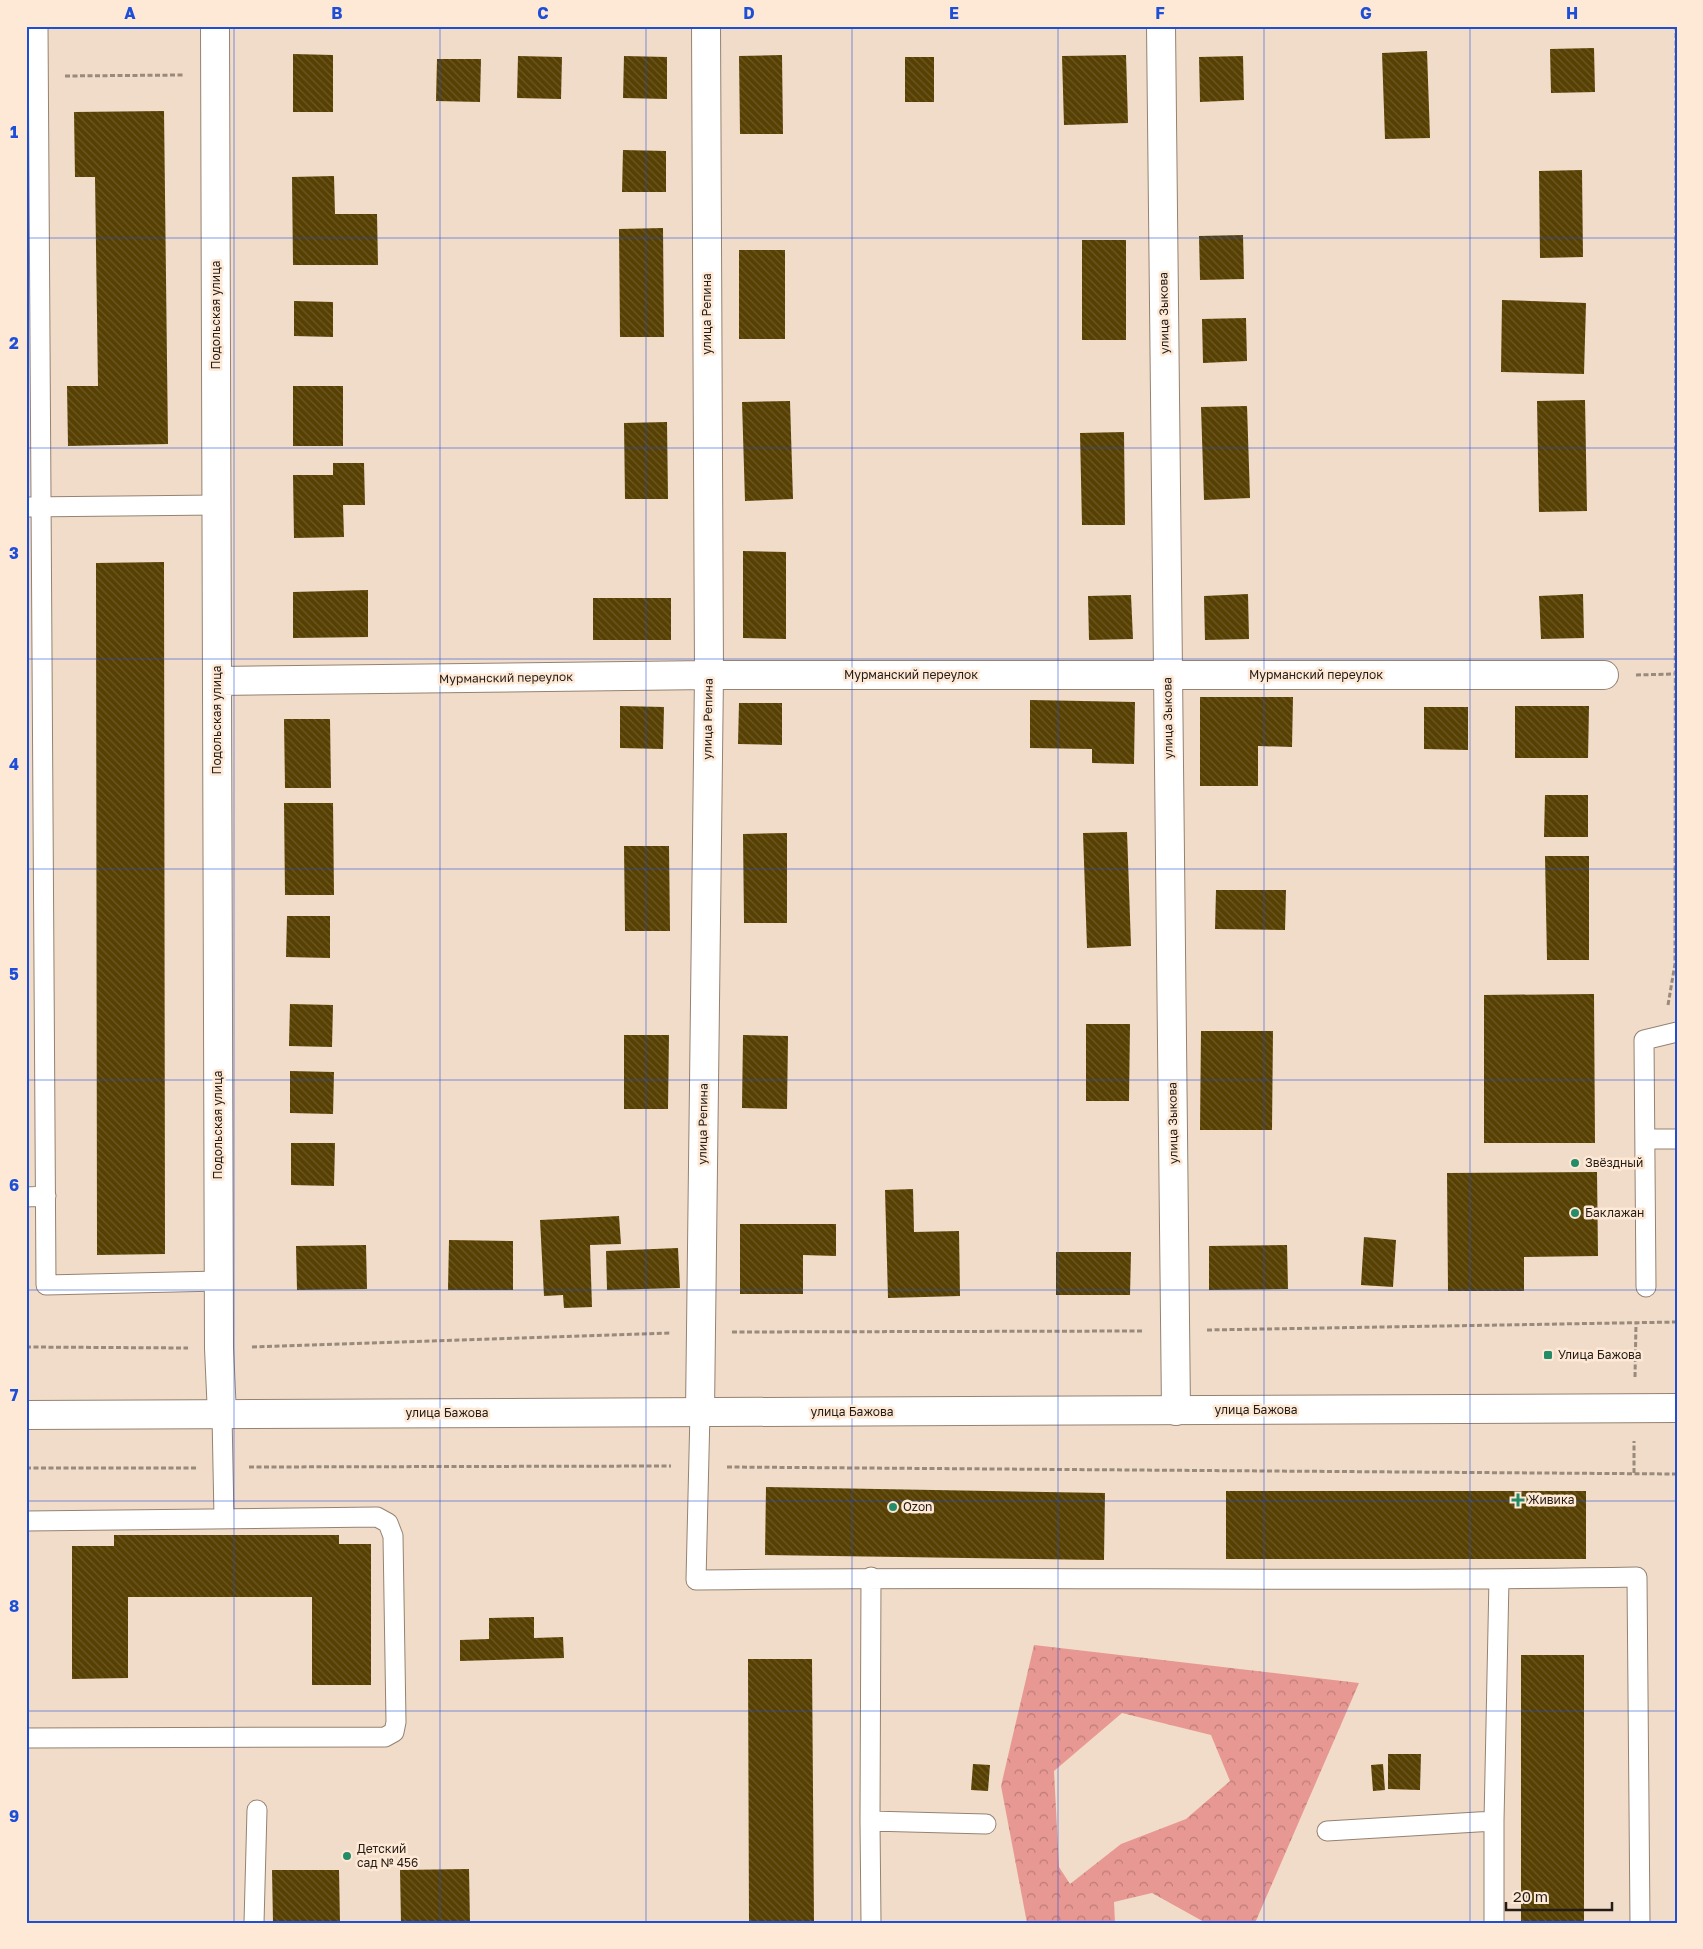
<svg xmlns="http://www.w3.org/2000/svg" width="1703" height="1949" font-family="'Golos Text',sans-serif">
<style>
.forest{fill:url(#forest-crowns);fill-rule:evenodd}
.building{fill:url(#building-back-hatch)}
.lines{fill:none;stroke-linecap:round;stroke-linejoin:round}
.service-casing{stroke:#958271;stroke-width:21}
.minor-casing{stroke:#958271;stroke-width:30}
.secondary-casing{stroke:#958271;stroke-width:30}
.path{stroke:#998a7c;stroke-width:3;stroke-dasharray:5 2.5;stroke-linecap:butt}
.service{stroke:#fff;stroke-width:19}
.minor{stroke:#fff;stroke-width:28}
.secondary{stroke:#fff;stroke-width:28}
.grid{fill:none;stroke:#1d4ed8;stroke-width:1;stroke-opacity:0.55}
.poi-dot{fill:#258c68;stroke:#fee9d6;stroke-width:2}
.labels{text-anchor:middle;stroke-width:5;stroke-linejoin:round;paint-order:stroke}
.street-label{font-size:12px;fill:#241c16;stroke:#fee9d6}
.poi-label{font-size:12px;fill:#241c16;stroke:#fee9d6;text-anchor:start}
.neatline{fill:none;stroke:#1d4ed8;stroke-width:2}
.grid-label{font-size:16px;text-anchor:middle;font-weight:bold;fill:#1d4ed8}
</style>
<defs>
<pattern id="forest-crowns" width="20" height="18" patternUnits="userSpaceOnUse" patternTransform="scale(1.25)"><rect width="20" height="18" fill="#e89893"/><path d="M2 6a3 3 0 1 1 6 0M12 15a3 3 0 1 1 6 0" fill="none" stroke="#bc7b77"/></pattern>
<pattern id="building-back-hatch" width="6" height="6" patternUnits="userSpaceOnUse" patternTransform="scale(1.25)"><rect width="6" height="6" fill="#574002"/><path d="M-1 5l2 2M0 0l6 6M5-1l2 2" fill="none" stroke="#6b5927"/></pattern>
</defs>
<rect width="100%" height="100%" fill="#f0dcc9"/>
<path class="forest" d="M1034 1645 1359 1683 1255 1923H1206L1152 1893 1114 1902 1115 1923H1027L1001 1786ZM1122 1713 1211 1735 1230 1781 1186 1819 1121 1844 1070 1884 1059 1867 1054 1771Z"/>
<path class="building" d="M1594 48 1595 92 1551 93 1550 49Z
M1427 51 1430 138 1385 139 1382 53Z
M293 54 333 55V112H293Z
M782 55 783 134H740L739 56Z
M1126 55 1128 123 1064 125 1062 56Z
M518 56 562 57 561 99 517 98Z
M624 56 667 57V99L623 98Z
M1243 56 1244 100 1200 102 1199 57Z
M905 57H934V102H905Z
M437 59H481L480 102 436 101Z
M164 111 168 444 68 446 67 386H98L95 177H75L74 112Z
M623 150 666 151V192H622Z
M1582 170 1583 257 1540 258 1539 171Z
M334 176 335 214H377L378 265H293L292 177Z
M663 228 664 337H620L619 229Z
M1243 235 1244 279 1200 280 1199 236Z
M1082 240H1126V340H1082Z
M739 250H785V339H739Z
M1502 300 1586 303 1584 374 1501 372Z
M294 301 333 302V337L294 336Z
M1246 318 1247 361 1203 363 1202 319Z
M293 386H343V446H293Z
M1585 400 1587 511 1539 512 1537 401Z
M790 401 793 499 745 501 742 402Z
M1247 406 1250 498 1204 500 1201 407Z
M667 422 668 499H625L624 423Z
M1124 432 1125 525H1082L1080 433Z
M333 463H364L365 505H343L344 537 294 538 293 475H333Z
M743 551 786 552V639L743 638Z
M164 562 165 1254 97 1255 96 563Z
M368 590V637L293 638V592Z
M1248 594 1249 639 1205 640 1204 596Z
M1583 594 1584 638 1541 639 1539 596Z
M1131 595 1133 639 1089 640 1088 596Z
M593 598H671V640H593Z
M1200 697H1293L1292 747 1258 746V786H1200Z
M1030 700 1135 702 1134 764 1092 763V749L1030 748Z
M739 703H782V745L738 744Z
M620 706 664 707 663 749 620 748Z
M1515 706H1589L1588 758H1515Z
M1424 707H1468V750L1424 749Z
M284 719H330L331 788H285Z
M1545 795H1588V837H1544Z
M284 803H333L334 895H285Z
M1127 832 1131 946 1087 948 1083 833Z
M787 833V923H744L743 834Z
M624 846H669L670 931H625Z
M1545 856H1589V960H1547Z
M1216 890H1286L1285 930 1215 929Z
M287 916H330V958L286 957Z
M1594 994 1595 1143H1484V995Z
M290 1004 333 1005 332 1047 289 1046Z
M1086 1024H1130L1129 1101H1086Z
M1201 1031H1273L1272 1130H1200Z
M624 1035H669L668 1109H624Z
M743 1035 788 1036 787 1109 742 1108Z
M290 1071 334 1072 333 1114 290 1113Z
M291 1143H335L334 1186 291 1185Z
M1597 1172 1598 1256 1524 1257V1291H1448L1447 1173Z
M913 1189 914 1232 959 1231 960 1296 888 1298 885 1190Z
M619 1216 621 1244 590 1245 592 1307 564 1308 563 1295 544 1296 540 1220Z
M740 1224H836V1256L803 1255V1294H740Z
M1364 1237 1396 1240 1393 1287 1361 1285Z
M449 1240 513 1241V1290H448Z
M366 1245 367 1289 297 1290 296 1246Z
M1287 1245 1288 1289 1209 1290V1246Z
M678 1248 680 1288 607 1290 606 1251Z
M1056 1252H1131L1130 1295H1056Z
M766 1487 1105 1493 1104 1560 765 1555Z
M1226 1491H1586V1559H1226Z
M114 1535H339V1544H371V1685H312V1597H128V1678L72 1679V1546H114Z
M534 1617V1638L563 1637 564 1658 460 1661V1640L489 1639V1618Z
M1521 1655H1584V1923H1521Z
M748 1659H812L814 1923H749Z
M1388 1754H1421L1420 1790 1388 1789Z
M973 1764 990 1765 988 1791 971 1790Z
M1383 1764 1385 1790 1373 1791 1371 1765Z
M469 1869 470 1923H401L400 1870Z
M272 1870H339L340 1923H273Z"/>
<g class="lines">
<defs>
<path id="service" d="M38 26 46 1285 219 1281
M26 507 217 505
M1645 1139H1677
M26 1197 46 1196
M1646 1287 1644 1040 1677 1032
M700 1412 696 1580C1010 1575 1324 1583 1637 1577L1640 1923
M222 1415 224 1518
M26 1521 377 1517 388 1523 393 1536 396 1722 394 1732 385 1737 26 1738
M871 1577 870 1821 871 1923
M870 1821 986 1824
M1327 1831 1494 1821
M254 1923 257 1810
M1494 1923V1821L1499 1579"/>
<path id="minor" d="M215 26 219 1348 222 1415
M1161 26 1176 1411
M217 681 709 675H1604
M700 1412 709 675 706 26"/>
<path id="secondary" d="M26 1415 1677 1408"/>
</defs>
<use href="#service" class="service-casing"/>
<use href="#minor" class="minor-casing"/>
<use href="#secondary" class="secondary-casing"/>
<path class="path" d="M65 76 184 75
M1636 675 1675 674
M1668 1005 1675 964 1676 26
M1207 1330 1677 1322
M732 1332 1143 1331
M26 1347 188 1348
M252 1347 670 1333
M1635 1377 1636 1323
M249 1467 671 1466
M727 1467 1677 1474
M26 1468H196
M1634 1473V1441"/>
<use href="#service" class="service"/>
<use href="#minor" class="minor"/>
<use href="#secondary" class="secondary"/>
</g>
<path class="grid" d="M234 26V1923M440 26V1923M646 26V1923M852 26V1923M1058 26V1923M1264 26V1923M1470 26V1923M26 238H1677M26 448H1677M26 659H1677M26 869H1677M26 1080H1677M26 1290H1677M26 1501H1677M26 1711H1677"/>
<g class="poi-dot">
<circle cx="1575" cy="1163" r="5"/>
<circle cx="1575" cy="1213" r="5"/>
<rect x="1543" y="1350" width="10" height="10" rx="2.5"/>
<path d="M1515.5 1492.5h5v5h5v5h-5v5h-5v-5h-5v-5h5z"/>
<circle cx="893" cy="1507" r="5"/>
<circle cx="347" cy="1856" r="5"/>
</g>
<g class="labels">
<g class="street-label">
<text transform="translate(1164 313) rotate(-91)" y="4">улица Зыкова</text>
<text transform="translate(707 314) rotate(-90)" y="4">улица Репина</text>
<text transform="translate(216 315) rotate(-90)" y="4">Подольская улица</text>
<text x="911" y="679">Мурманский переулок</text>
<text x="1316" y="679">Мурманский переулок</text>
<text transform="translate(506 678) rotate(-1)" y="4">Мурманский переулок</text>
<text transform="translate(1168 718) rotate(-91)" y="4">улица Зыкова</text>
<text transform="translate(708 719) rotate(-89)" y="4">улица Репина</text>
<text transform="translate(217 720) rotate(-90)" y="4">Подольская улица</text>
<text transform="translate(1173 1123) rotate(-91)" y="4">улица Зыкова</text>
<text transform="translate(703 1124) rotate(-89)" y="4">улица Репина</text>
<text transform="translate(218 1125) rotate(-90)" y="4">Подольская улица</text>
<text x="1256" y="1414">улица Бажова</text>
<text x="852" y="1416">улица Бажова</text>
<text x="447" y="1417">улица Бажова</text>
</g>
<g class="poi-label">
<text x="1585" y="1167">Звёздный</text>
<text x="1585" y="1217">Баклажан</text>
<text x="1558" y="1359">Улица Бажова</text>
<text x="1528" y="1504">Живика</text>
<text x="903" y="1511">Ozon</text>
<text x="357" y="1853">Детский<tspan x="357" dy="14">сад № 456</tspan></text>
</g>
</g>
<rect width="1703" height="1949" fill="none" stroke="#fee9d6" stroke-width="55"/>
<path d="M1506 1902v8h106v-8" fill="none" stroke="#241c16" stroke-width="2.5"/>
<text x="1513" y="1902" font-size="15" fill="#241c16" stroke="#fee9d6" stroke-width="4" paint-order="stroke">20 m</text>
<rect x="28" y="28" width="1648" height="1894" class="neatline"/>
<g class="grid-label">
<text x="130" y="19">A</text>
<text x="337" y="19">B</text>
<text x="543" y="19">C</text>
<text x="749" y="19">D</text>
<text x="954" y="19">E</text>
<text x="1160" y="19">F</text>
<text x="1366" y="19">G</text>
<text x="1572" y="19">H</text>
<text x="14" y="138">1</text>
<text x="14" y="349">2</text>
<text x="14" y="559">3</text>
<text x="14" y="770">4</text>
<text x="14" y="980">5</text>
<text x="14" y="1191">6</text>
<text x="14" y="1401">7</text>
<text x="14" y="1612">8</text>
<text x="14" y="1822">9</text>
</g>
</svg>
